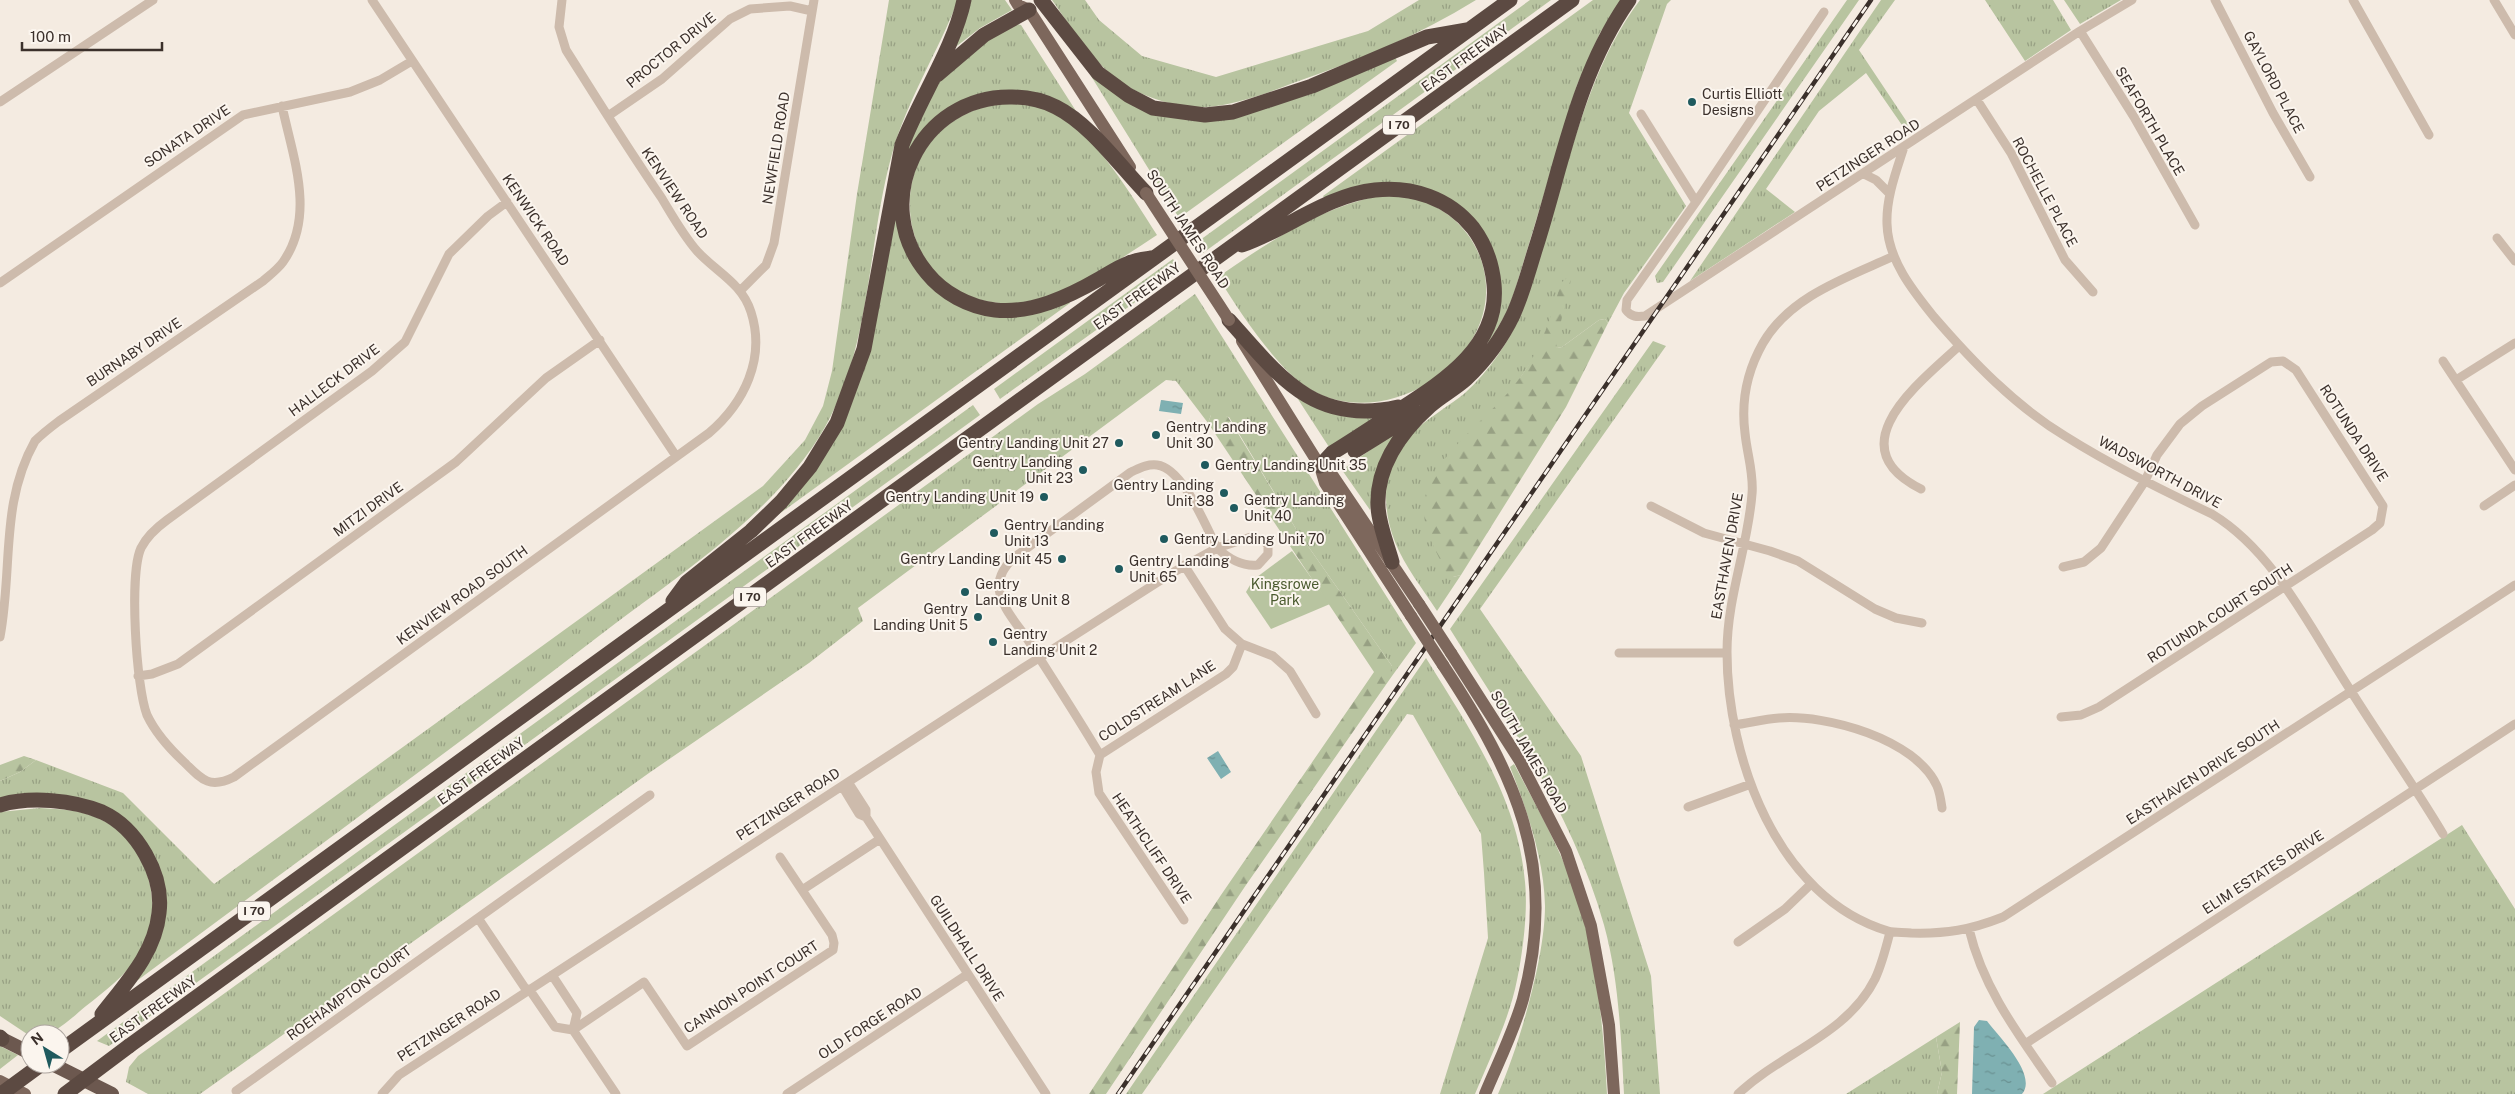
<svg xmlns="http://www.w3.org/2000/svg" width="2515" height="1094" font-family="'Public Sans',sans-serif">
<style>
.grass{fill:url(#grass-tufts)}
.forest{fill:url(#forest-firs)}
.park{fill:#b8c4a0}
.water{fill:url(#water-ripples)}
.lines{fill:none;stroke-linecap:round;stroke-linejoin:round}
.minor{stroke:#cdbbac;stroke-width:9}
.primary{stroke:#7d675c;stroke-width:12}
.trunk{stroke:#6c584f;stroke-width:14}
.motorway{stroke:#5c4a42;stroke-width:15}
.rail-casing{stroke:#3b302b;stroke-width:4.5}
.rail{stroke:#fbf5ee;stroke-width:2.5;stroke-dasharray:8;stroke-linecap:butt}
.primary-bridge{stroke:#7d675c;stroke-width:12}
.motorway-bridge{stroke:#5c4a42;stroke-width:15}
.poi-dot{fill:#1f5a5e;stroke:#fbf5ee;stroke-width:2}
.labels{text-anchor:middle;stroke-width:4;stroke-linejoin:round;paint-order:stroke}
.shield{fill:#fbf5ee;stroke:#756b66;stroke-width:1}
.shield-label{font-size:12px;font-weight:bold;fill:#3b302b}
.street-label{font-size:14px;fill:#3b302b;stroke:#fbf5ee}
.poi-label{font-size:14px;fill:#3b302b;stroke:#fbf5ee;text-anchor:start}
.park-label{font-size:14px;fill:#4a5a2e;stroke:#fbf5ee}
</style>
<defs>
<pattern id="grass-tufts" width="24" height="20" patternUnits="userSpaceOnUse" patternTransform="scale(1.25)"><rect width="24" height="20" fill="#b8c4a0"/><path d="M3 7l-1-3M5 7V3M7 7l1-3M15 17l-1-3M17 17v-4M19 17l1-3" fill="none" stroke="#97a083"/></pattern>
<pattern id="forest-firs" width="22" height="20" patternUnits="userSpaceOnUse" patternTransform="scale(1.25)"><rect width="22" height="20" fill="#b8c4a0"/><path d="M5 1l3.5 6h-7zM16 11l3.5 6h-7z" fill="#97a083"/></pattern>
<pattern id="water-ripples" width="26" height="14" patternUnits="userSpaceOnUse" patternTransform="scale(1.25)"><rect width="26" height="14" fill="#7fb0b2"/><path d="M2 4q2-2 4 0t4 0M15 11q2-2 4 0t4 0" fill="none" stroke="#699091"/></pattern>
</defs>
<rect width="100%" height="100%" fill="#f4ebe1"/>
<path class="grass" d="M889 0H958C938 52 907 100 892 154 867 244 872 344 825 427 775 515 674 578 595 639 444 755 290 867 138 980L136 978 163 895 118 816 0 800V781L20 772 36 760 123 793 214 884 763 486 805 440 823 406 832 371 857 194Z
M970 0H1005L1012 10 980 28 953 49Z
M1052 0H1085L1099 20 1142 56 1216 77 1368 31 1419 0H1476C1418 36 1357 61 1293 83 1265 94 1236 105 1206 107 1177 108 1143 98 1120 81 1091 61 1072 28 1052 0Z
M1530 0H1551L1203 253 1196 243Z
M1593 0H1621L1600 33 1577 85 1515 290 1507 312 1489 342 1486 340 1496 264 1434 191 1325 199 1323 196Z
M1640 0H1671L1667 4 1629 113 1686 206 1624 293 1608 323 1605 319 1599 320 1562 347 1557 348 1546 330 1538 352 1516 384 1453 577 1461 575 1437 611C1423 589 1405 567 1395 542 1379 501 1383 458 1419 427 1433 415 1450 405 1465 393 1490 370 1508 343 1522 312 1535 267 1549 222 1563 177 1582 115 1600 53 1640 0Z
M1847 0H1859L1663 282 1657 283 1655 276Z
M1881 0H1895L1859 50 1911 128 1906 131 1866 73 1819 111 1766 189 1795 212 1690 281Z
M1985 0H2053L2071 30 2025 61Z
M2064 0H2121L2080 24Z
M1013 23 1021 25 1076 111C1044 94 1012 86 976 96L908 153 905 152 934 88 956 63Z
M1395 57 1397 61 1179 218 1091 76 1194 118Z
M1021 103C1033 106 1047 108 1058 114 1095 134 1134 199 1157 235 1117 261 1063 300 1015 303 894 310 869 141 984 107 995 103 1009 104 1021 103Z
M1378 196C1392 196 1407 195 1420 200 1473 218 1501 275 1478 328 1451 390 1363 426 1305 386 1273 363 1239 311 1218 277 1267 243 1319 208 1378 196Z
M893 207 898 228 961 306 1068 300 1070 303 775 517 839 425Z
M1173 259 1180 270 1000 399 994 389Z
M1195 294 1416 643 1392 676V666L1296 529 1229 417 1211 415 1208 423 1176 381 1166 380 858 608 863 621 809 663 649 773 200 1094H148L126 1082 129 1067 138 1056 1038 404 1085 374Z
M1653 341 1666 346 1480 609 1581 756 1651 976 1660 1094H1624C1621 1038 1619 979 1604 925 1573 814 1510 725 1450 629Z
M1294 393 1370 417 1372 420 1329 447Z
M973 405 980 415 109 1046 97 1041Z
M1398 430 1373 487 1370 510 1342 470Z
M1426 658C1469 728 1518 798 1525 882 1528 911 1523 951 1517 980 1510 1017 1490 1058 1475 1094H1440L1488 938 1484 873 1481 834 1413 715 1407 714 1142 1094H1126Z
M1514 764C1533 800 1553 835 1568 873 1596 942 1603 1021 1607 1094H1498C1519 1046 1545 958 1545 906 1544 859 1527 810 1510 767Z
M40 808C60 809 82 810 100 819 150 843 167 909 138 956 125 976 104 992 86 1006 75 1015 62 1028 49 1033 44 1035 36 1034 30 1034V1036L0 1016V812Z
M2462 825 2515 909V1094H2043Z
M1936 1037 1942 1072 1937 1094H1846Z
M0 1046 18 1055 0 1069Z"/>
<path class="forest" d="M1568 277 1571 280 1556 342 1557 348 1562 347 1599 320 1605 319 1608 323 1566 407 1461 575 1453 577 1447 574C1438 554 1422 529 1424 506 1427 459 1489 419 1516 383 1541 351 1550 320 1561 283Z
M1217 412 1228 417 1296 529 1392 666V676L1246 885 1106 1094H1089L1221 895 1374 672 1208 423 1211 415Z
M24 756 36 760 20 772 0 781V765Z
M1960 1022 1957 1094H1937L1942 1072 1936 1037Z"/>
<path class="park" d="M1292 551 1330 604 1271 629 1246 592 1253 580Z"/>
<path class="water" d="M1161 400 1183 403 1181 414 1159 411Z
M1218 751 1231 772 1221 779 1207 758Z
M1979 1020 1987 1021C1999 1037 2038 1075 2022 1094H1972L1974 1027Z"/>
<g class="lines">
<path class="minor" d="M372 0 676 456
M2215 0 2273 113 2310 177
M2353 0 2429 135
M2494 0 2515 35
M2080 31 2134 117 2195 225
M1977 100 2011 153 2065 260 2093 292
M0 102 153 0
M1641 114 1696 202 1627 300 1626 310C1631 317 1637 317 1645 316L2080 31 2132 0
M608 116 662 79 730 19 750 9 790 6 812 11
M1904 147C1896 172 1886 198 1887 224 1888 260 1913 291 1934 317 1972 361 2014 405 2065 436 2111 465 2162 490 2212 514 2275 552 2311 630 2351 691 2381 739 2414 785 2443 834
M1864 174 1876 180 1890 194
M507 202 488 216 449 254 405 342 372 371 167 520C156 528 147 536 141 548 129 574 136 687 147 715 155 732 171 750 185 763 202 780 210 789 234 777L709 433C744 403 766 359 751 312 742 283 716 272 697 251 683 235 672 215 661 197 628 149 597 99 566 50L559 27 562 0
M1696 202 1824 12
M2497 238 2515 261
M1894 256C1848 277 1790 296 1763 343 1747 371 1741 402 1745 433 1747 454 1754 474 1752 494 1748 547 1727 597 1727 652 1727 757 1777 898 1888 931 1895 933 1903 932 1911 933 1946 934 1970 930 2003 917L2515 585
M0 283 243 115 350 92 380 80 412 61
M741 290 766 265 774 243 814 0
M2443 361 2515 470
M2456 380 2515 343
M1921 489C1836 446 1919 383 1959 346
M1651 506 1704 533 1770 551 1798 561 1875 609 1896 618 1922 623
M2484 506 2515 485
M1251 537 1264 540 1268 546V554L1258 565C1242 567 1229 559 1217 548Z
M1184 565 1225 629 1242 644 1273 656 1290 671 1316 714
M0 637C13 567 0 503 35 441 42 434 51 427 59 421L263 281C270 275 278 269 283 262 316 215 293 158 282 106
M1619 653H1727
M138 676 152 674 178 664 456 462 546 378 600 340
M2061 717 2081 715 2099 707 2372 530 2380 523 2383 506 2296 370 2283 361 2271 362 2202 406 2180 424 2157 455 2145 481 2101 548 2084 562 2063 567
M1734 725C1749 723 1764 719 1779 718 1826 714 1916 739 1937 786 1940 793 1941 801 1942 808
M1100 755 1226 674 1233 667 1242 644
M848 782 866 810V817
M842 786 859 814 866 817 1046 1094
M1688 807 1751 784
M802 890 880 839
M478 918 527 991
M1969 929C1983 988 2018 1034 2052 1083
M1738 942 1785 909 1810 885
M529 989 555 1027 573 1030 577 1013 552 975
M2025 1044 2515 724
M236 1091 650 795
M382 1094 399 1075C607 938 816 804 1023 668L1039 658 1172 573 1217 548C1206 527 1183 468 1157 465 1147 464 1140 468 1131 472L1012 559C1005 567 999 575 999 586 999 605 1018 625 1028 640 1052 678 1077 716 1100 755L1096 772 1099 793 1184 920
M616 1094 573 1030 644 982 687 1046 833 950 834 943 832 935 780 857
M787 1094 968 974
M1738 1094C1781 1053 1847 1035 1875 979 1882 964 1886 948 1890 932"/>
<path class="primary" d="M1015 0 1018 5 1029 10 1130 167
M1242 341 1320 466 1325 483 1411 616
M1320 466 1333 476 1419 604
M1451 653 1520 761 1566 851 1591 926 1609 1025 1614 1094
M1443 665C1515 774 1559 865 1523 999 1514 1031 1498 1063 1485 1094
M0 1081 25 1094"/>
<path class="trunk" d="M2 1039 30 1053
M52 1064 112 1094"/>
<path class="motorway" d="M1041 0 1098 73 1128 95 1153 108 1205 115 1233 112 1312 86 1427 37 1467 30
M937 75 984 35 1029 10
M1146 193C1119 165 1090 124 1056 107 1042 100 1027 97 1012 97 920 95 868 202 927 273 943 293 969 307 995 310 1031 314 1068 297 1099 279 1108 274 1118 267 1129 263 1135 260 1144 259 1151 258
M1242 245C1286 230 1327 195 1375 190 1412 186 1449 198 1473 228 1485 244 1492 264 1494 284 1500 346 1444 381 1399 410 1377 424 1355 439 1332 453L1320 466
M1229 320C1279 376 1314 426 1398 407
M1355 451 1416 413
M1392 562C1387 544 1379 525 1378 507 1376 466 1401 432 1430 406 1441 396 1455 389 1466 379 1485 361 1502 338 1513 315 1523 293 1529 269 1536 247 1563 162 1577 74 1629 0
M673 601 687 582 751 531 781 502 810 467 837 423 864 349 902 145C920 98 954 48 964 0
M0 805C30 796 73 800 102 812 137 828 164 875 159 913 155 953 126 983 102 1014
M0 1037 2 1039
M129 1046 1572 0
M60 1051 1510 0"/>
<defs>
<path id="rail" d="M1118 1094 1871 0"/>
</defs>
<use href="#rail" class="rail-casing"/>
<use href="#rail" class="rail"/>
<path class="primary-bridge" d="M1146 193 1229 320
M1419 604 1451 653
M1411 616 1443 665"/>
<path class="motorway-bridge" d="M1 1094 42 1064
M65 1094 129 1046"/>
</g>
<g class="poi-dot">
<circle cx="1692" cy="102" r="5"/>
<circle cx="1156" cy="435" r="5"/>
<circle cx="1119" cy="443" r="5"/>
<circle cx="1205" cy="465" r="5"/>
<circle cx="1083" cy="470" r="5"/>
<circle cx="1224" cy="493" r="5"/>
<circle cx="1044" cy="497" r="5"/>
<circle cx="1234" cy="508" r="5"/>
<circle cx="994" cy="533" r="5"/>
<circle cx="1164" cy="539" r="5"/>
<circle cx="1062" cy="559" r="5"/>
<circle cx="1119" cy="569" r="5"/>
<circle cx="965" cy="592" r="5"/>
<circle cx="978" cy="617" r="5"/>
<circle cx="993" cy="642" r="5"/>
</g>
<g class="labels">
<g class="shield">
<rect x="1383" y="115.5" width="32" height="19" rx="4"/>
<rect x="734" y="587.5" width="32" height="19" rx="4"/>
<rect x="238" y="901.5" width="32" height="19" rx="4"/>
</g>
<g class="shield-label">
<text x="1399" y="129">I 70</text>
<text x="750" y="601">I 70</text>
<text x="254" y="915">I 70</text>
</g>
<g class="street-label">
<text transform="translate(671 50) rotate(-39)" y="5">PROCTOR DRIVE</text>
<text transform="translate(1465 58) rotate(-36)" y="5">EAST FREEWAY</text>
<text transform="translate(2274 82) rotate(62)" y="5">GAYLORD PLACE</text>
<text transform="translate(2150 121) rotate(60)" y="5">SEAFORTH PLACE</text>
<text transform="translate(187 136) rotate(-34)" y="5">SONATA DRIVE</text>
<text transform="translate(776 148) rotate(-81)" y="5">NEWFIELD ROAD</text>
<text transform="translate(1868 155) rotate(-33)" y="5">PETZINGER ROAD</text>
<text transform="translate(2045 192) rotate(62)" y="5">ROCHELLE PLACE</text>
<text transform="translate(675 193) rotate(56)" y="5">KENVIEW ROAD</text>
<text transform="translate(536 220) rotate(56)" y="5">KENWICK ROAD</text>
<text transform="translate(1188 229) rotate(57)" y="5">SOUTH JAMES ROAD</text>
<text transform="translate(1137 296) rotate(-36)" y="5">EAST FREEWAY</text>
<text transform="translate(134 352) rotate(-34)" y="5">BURNABY DRIVE</text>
<text transform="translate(334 380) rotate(-37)" y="5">HALLECK DRIVE</text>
<text transform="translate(2354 433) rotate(57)" y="5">ROTUNDA DRIVE</text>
<text transform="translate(2160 472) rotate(28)" y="5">WADSWORTH DRIVE</text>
<text transform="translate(368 509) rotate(-36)" y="5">MITZI DRIVE</text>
<text transform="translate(809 534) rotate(-36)" y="5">EAST FREEWAY</text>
<text transform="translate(1727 556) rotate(-80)" y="5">EASTHAVEN DRIVE</text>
<text transform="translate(462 595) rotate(-36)" y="5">KENVIEW ROAD SOUTH</text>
<text transform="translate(2220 613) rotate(-33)" y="5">ROTUNDA COURT SOUTH</text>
<text transform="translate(1157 701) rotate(-33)" y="5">COLDSTREAM LANE</text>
<text transform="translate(1529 752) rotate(60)" y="5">SOUTH JAMES ROAD</text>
<text transform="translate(481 771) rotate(-36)" y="5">EAST FREEWAY</text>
<text transform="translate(2203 772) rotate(-33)" y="5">EASTHAVEN DRIVE SOUTH</text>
<text transform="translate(788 804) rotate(-33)" y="5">PETZINGER ROAD</text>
<text transform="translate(1152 848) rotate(56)" y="5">HEATHCLIFF DRIVE</text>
<text transform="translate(2263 872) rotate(-33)" y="5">ELIM ESTATES DRIVE</text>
<text transform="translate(967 948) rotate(57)" y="5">GUILDHALL DRIVE</text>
<text transform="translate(751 987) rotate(-33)" y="5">CANNON POINT COURT</text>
<text transform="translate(349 993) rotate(-36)" y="5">ROEHAMPTON COURT</text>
<text transform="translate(153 1009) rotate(-36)" y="5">EAST FREEWAY</text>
<text transform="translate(870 1023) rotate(-33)" y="5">OLD FORGE ROAD</text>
<text transform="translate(449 1025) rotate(-33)" y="5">PETZINGER ROAD</text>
</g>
<g class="poi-label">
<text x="1702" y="99">Curtis Elliott<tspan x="1702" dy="16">Designs</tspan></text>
<text x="1166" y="432">Gentry Landing<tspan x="1166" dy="16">Unit 30</tspan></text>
<text x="1109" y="448" text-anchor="end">Gentry Landing Unit 27</text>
<text x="1073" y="467" text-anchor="end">Gentry Landing<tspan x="1073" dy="16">Unit 23</tspan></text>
<text x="1215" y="470">Gentry Landing Unit 35</text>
<text x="1214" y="490" text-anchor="end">Gentry Landing<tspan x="1214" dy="16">Unit 38</tspan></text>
<text x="1034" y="502" text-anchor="end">Gentry Landing Unit 19</text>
<text x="1244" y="505">Gentry Landing<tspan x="1244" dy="16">Unit 40</tspan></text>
<text x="1004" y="530">Gentry Landing<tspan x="1004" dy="16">Unit 13</tspan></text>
<text x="1174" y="544">Gentry Landing Unit 70</text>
<text x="1052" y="564" text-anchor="end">Gentry Landing Unit 45</text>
<text x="1129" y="566">Gentry Landing<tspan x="1129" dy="16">Unit 65</tspan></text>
<text x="975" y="589">Gentry<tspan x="975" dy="16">Landing Unit 8</tspan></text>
<text x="968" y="614" text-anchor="end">Gentry<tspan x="968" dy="16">Landing Unit 5</tspan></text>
<text x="1003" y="639">Gentry<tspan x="1003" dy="16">Landing Unit 2</tspan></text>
</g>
<g class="park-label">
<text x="1285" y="589">Kingsrowe<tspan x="1285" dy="16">Park</tspan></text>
</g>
</g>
<g transform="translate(45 1049) rotate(323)"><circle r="24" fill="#fbf5ee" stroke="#aea6a0"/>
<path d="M0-4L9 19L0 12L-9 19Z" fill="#1f5a5e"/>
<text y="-8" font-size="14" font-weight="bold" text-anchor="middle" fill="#3b302b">N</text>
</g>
<path d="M22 42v8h140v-8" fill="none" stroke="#3b302b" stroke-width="2.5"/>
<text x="30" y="42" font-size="15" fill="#3b302b" stroke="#fbf5ee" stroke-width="4" paint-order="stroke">100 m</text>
</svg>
